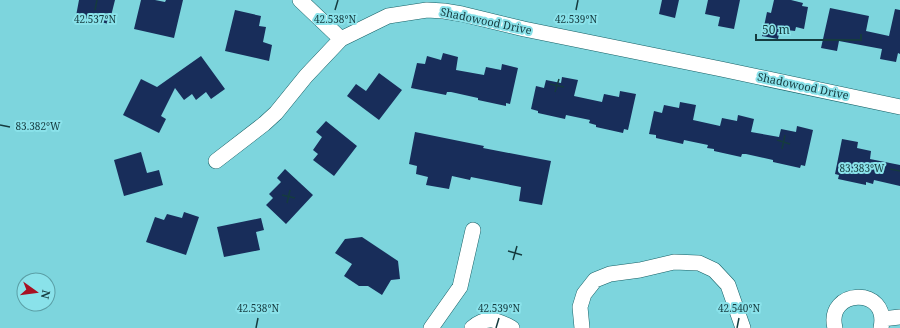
<svg xmlns="http://www.w3.org/2000/svg" width="900" height="328" font-family="'Noto Serif',serif">
<style>
.building{fill:#182d5a}
.lines{fill:none;stroke-linecap:round;stroke-linejoin:round}
.minor-casing{stroke:#176066;stroke-width:16}
.minor{stroke:#fff;stroke-width:15}
.ticks{fill:none;stroke:#153b3f;stroke-width:1.5}
.labels{text-anchor:middle;stroke-width:4;stroke-linejoin:round;paint-order:stroke}
.street-label{font-size:11px;fill:#153b3f;stroke:#8ae2ea}
.ticks-label{font-size:10px;text-anchor:middle;fill:#153b3f;stroke:#8ae2ea;stroke-width:4;stroke-linejoin:round;paint-order:stroke}
</style>
<rect width="100%" height="100%" fill="#7dd5dd"/>
<path class="building" d="M79 0H115L109 24 76 16Z
M141 0H155L165 2 166 0H183L174 38 134 29Z
M662 0H679L675 18 659 14Z
M708 0H740L734 29 718 26 720 17 705 14Z
M774 0H791L803 3 802 6 808 7 804 29 796 27 795 31 787 30V32L780 30 778 39 762 36 767 12 771 13Z
M830 8 869 16 866 31 889 36 895 9 900 10V54L898 53 896 62 880 59 882 49 839 41 837 51 821 48Z
M235 10 261 16 259 26 266 27 263 42 272 45 269 61 225 51Z
M443 53 458 57 456 70 484 75 486 67 501 70 502 64 518 68 510 104 506 103V106L478 100V98L451 92H447L446 95 411 88 417 63 425 64 427 56 441 60Z
M201 56 225 89 211 99 206 92 196 100 192 94 184 100 175 88 161 116 166 119 159 133 123 115 141 79 157 87Z
M379 73 402 90 379 120 347 96 356 84 366 91Z
M562 77 578 80 574 96 602 102 604 94 619 97 620 91 636 94 628 130 624 129 623 133 596 127V125L589 123 590 120 566 115 565 119 538 113V111L531 109 536 86 544 88 546 80 561 83Z
M680 102 696 105 693 120 720 126 722 118 737 121 738 115 754 119 751 132 779 137 781 129 796 132 797 126 813 130 805 166 801 165 800 168 773 162V160L746 154H742L741 157 714 151V149L707 148 708 145 684 140 683 144 656 138V135L649 134 654 111 662 113 664 105 679 108Z
M326 121 357 146 334 176 313 160 318 154 313 150 322 137 316 132Z
M415 132 484 146 483 148 551 161 542 205 519 201 521 187 471 177 470 180 452 176 449 189 426 185 428 177 416 174 417 166 409 164Z
M842 139 858 142 857 148 871 151 870 159 900 165V186L874 180 873 184 866 182V185L838 179 839 175 835 174Z
M141 152 147 173 159 170 163 185 124 196 114 160Z
M285 169 313 195 286 224 266 205 273 198 269 194 281 182 277 178Z
M184 212 199 217 186 255 146 242 155 217 164 220 167 214 182 218Z
M261 218 264 230 256 232 260 250 224 257 217 227Z
M362 237 398 261 400 279 391 280 382 295 368 286H359L344 276 352 264 335 253 345 239Z"/>
<g class="lines">
<defs>
<path id="minor" d="M300 0 341 39
M216 161 264 124 276 113 306 76 341 39 388 16 427 10 444 11 462 14 524 29 721 69 900 107
M882 319 900 317
M431 328 460 287 473 230
M472 328C487 315 497 320 512 328
M582 328 580 307 584 294 595 280 610 274 640 270 674 262 699 263 714 270 728 285 743 328
M835 328C825 289 890 285 881 328"/>
</defs>
<use href="#minor" class="minor-casing"/>
<use href="#minor" class="minor"/>
</g>
<path class="ticks" d="M95 10 97 0M335 10 338 0M576 10 578 0M550 84 564 87M555 92 559 79M0 125 10 127M777 140 790 144M782 149 785 135M890 169 900 171M282 195 295 198M287 203 290 190M508 251 522 255M513 260 517 246M256 328 258 318M496 328 499 318M737 328 739 318"/>
<g class="labels">
<g class="street-label">
<text transform="translate(486 21) rotate(12)" y="4">Shadowood Drive</text>
<text transform="translate(803 86) rotate(12)" y="4">Shadowood Drive</text>
</g>
</g>
<g class="ticks-label">
<text x="95" y="23">42.537°N</text>
<text x="335" y="23">42.538°N</text>
<text x="576" y="23">42.539°N</text>
<text x="38" y="130">83.382°W</text>
<text x="862" y="172">83.383°W</text>
<text x="258" y="312">42.538°N</text>
<text x="499" y="312">42.539°N</text>
<text x="739" y="312">42.540°N</text>
</g>
<g transform="translate(36 292) rotate(104)"><circle r="19" fill="#8ae2ea" stroke="#5b9fa6"/>
<path d="M0-3L7 15L0 10L-7 15Z" fill="#a81123"/>
<text y="-6" font-size="11" font-weight="bold" text-anchor="middle" fill="#153b3f">N</text>
</g>
<path d="M756 34v6h105v-6" fill="none" stroke="#153b3f" stroke-width="2"/>
<text x="762" y="34" font-size="12" fill="#153b3f" stroke="#8ae2ea" stroke-width="3" paint-order="stroke">50 m</text>
</svg>
